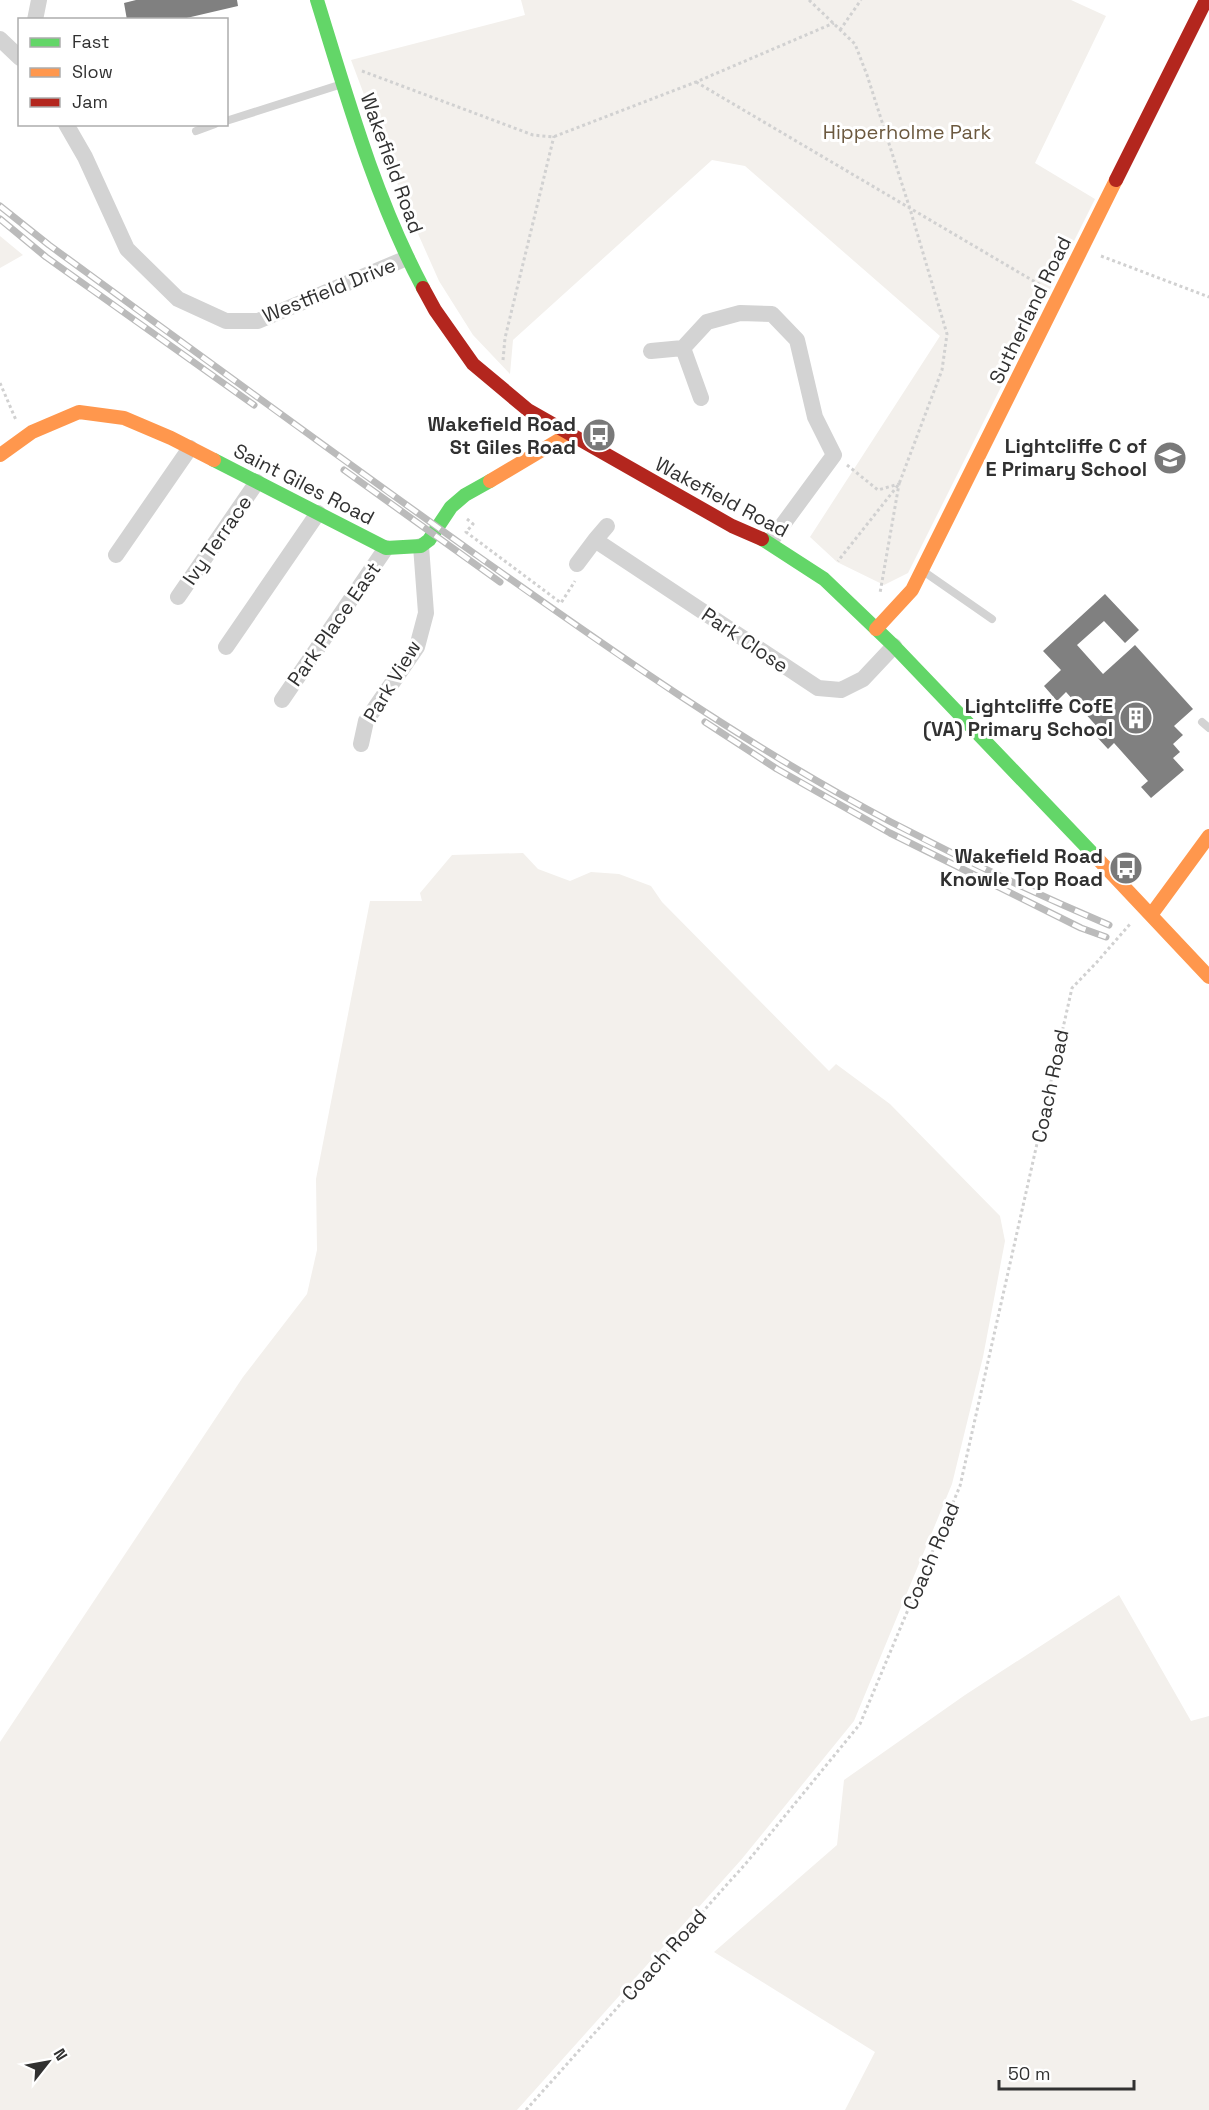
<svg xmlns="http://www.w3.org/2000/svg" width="1209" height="2110" font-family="'Space Grotesk',sans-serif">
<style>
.green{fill:#f3f0ec}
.building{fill:#808080}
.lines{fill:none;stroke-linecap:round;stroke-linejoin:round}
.path{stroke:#d1d1d1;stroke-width:3;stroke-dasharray:3 3;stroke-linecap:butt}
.lane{stroke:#d3d3d3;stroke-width:8}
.street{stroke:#d3d3d3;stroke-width:16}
.fast{stroke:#63d668;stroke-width:14}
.slow{stroke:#ff974d;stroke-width:14}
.jam{stroke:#b3261e;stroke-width:14}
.rail-casing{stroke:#bbb;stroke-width:7}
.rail{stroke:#fff;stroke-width:4.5;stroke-dasharray:14;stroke-linecap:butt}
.labels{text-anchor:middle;stroke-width:6;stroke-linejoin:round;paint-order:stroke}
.park-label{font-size:20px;fill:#6c593f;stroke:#fff}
.street-label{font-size:20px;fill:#313131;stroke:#fff}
.poi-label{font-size:20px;font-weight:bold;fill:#313131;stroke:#fff;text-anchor:end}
</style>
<rect width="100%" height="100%" fill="#fff"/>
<path class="green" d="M521 0H1071L1106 16 1035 163 1095 199 908 573 884 585 837 562 810 537 940 336 745 166 712 160 513 340 510 374 473 335 439 281 407 209 351 60 525 15Z
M0 236 23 255 0 268Z
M523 853 538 869 570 881 591 872 619 874 651 886 662 902 829 1071 836 1064 890 1104 1000 1216 1005 1241 983 1357 952 1484 854 1721 741 1860 517 2110H0V1742L243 1377 307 1294 317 1250 316 1179 370 901H422L420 893 452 855Z
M1119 1595 1191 1721 1209 1716V2110H845L875 2052 714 1952 837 1845 844 1780 965 1695Z"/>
<path class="building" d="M136 0H237L238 6 178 20H127L124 3Z
M1105 594 1139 630 1125 643 1104 621 1077 645 1103 674 1135 645 1193 709 1174 726 1183 735 1173 744 1180 752 1173 758 1184 770 1151 798 1141 787 1148 781 1114 743 1108 749 1095 735 1100 730 1066 692 1057 701 1044 686 1061 670 1043 651Z"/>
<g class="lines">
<path class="path" d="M809 0 855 44 867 75 910 209 947 334 942 370 899 484 838 561
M840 30 861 0
M362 71 533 135 553 137 696 82 834 23
M696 82 1042 286
M1101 256 1209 297
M503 360 505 338 554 136
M0 383 16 420
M847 465 878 490 899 484 880 593
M467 519 473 524 466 532 561 603 575 581
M526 2110 748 1861 860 1724 960 1486 1072 988 1097 962 1130 924"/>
<path class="lane" d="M226 121 339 85
M196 131 215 124
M923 571 992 619
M1202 722 1209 728"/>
<path class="street" d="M35 20 39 0
M0 39 20 58
M66 124 85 157 127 249 178 299 226 321H258L407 258
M683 348 701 398
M651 351 683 348 707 322 740 313 772 314 797 340 815 417 834 455 770 542
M607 526 595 540 818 688 841 690 863 679 894 646
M116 555 190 448
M577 564 595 540
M178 597 257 482
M226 647 318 513
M282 700 386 548
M361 744 366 721 417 647 426 613 421 546"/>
<path class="fast" d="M317 0C347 97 375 198 423 288
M214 460 386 548 421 546 429 540 451 507 465 495 490 481
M762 539 824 579 894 646 1096 857"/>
<path class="slow" d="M0 455 32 432 79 412 124 418 171 438 214 460
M490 481 569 434
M876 629 912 590 1116 180
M1096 857 1209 977
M1151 915 1209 836"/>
<path class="jam" d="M1116 180 1206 0
M423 288 435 310 473 364 528 410 732 526 762 539"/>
<defs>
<path id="rail" d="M0 206 49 245C190 348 332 452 475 554 609 649 745 745 891 822 962 859 1036 894 1109 925
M0 219 46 257 254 405
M344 470 500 582
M705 722 777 769 890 833 1081 928 1106 937"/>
</defs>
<use href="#rail" class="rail-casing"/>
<use href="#rail" class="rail"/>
</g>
<defs>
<symbol id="bus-disc" viewBox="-11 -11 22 22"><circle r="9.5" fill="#797979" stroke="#fff"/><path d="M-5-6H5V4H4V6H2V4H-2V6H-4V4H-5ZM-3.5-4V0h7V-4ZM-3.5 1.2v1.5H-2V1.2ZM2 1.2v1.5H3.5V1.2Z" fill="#fff"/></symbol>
<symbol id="school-disc" viewBox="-11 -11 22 22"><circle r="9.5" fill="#797979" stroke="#fff"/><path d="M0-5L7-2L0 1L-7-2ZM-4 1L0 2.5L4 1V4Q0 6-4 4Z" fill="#fff"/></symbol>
<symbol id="building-disc" viewBox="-11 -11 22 22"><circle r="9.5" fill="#797979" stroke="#fff"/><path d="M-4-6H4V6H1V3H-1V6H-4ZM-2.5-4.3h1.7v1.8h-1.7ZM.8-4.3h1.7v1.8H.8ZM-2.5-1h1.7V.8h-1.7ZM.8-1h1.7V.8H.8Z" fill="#fff"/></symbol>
</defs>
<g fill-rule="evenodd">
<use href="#bus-disc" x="580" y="416" width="38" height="38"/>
<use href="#school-disc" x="1151" y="439" width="38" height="38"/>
<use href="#building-disc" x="1117" y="699" width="38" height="38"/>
<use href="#bus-disc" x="1107" y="849" width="38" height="38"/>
</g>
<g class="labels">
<g class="park-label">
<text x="907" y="139">Hipperholme Park</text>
</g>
<g class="street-label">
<text transform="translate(392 163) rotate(70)" y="7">Wakefield Road</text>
<text transform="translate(329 290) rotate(-22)" y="7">Westfield Drive</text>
<text transform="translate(1030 310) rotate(-64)" y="7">Sutherland Road</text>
<text transform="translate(304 484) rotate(27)" y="7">Saint Giles Road</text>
<text transform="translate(722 497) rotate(28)" y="7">Wakefield Road</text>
<text transform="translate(217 540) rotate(-55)" y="7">Ivy Terrace</text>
<text transform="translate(334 624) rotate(-55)" y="7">Park Place East</text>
<text transform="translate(745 640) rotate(34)" y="7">Park Close</text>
<text transform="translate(392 681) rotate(-59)" y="7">Park View</text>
<text transform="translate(1050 1086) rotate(-78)" y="7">Coach Road</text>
<text transform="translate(931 1556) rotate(-67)" y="7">Coach Road</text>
<text transform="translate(664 1955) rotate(-48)" y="7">Coach Road</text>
</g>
<g class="poi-label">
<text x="576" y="431">Wakefield Road<tspan x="576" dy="23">St Giles Road</tspan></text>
<text x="1147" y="453">Lightcliffe C of<tspan x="1147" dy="23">E Primary School</tspan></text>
<text x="1113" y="713">Lightcliffe CofE<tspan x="1113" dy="23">(VA) Primary School</tspan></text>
<text x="1103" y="863">Wakefield Road<tspan x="1103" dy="23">Knowle Top Road</tspan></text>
</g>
</g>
<rect x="18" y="18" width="210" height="108" fill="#ffffff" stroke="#adadad" stroke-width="1.5"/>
<rect x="30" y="38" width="30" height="9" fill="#63d668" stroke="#adadad" stroke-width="1.5"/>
<text x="72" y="48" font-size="18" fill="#313131">Fast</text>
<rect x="30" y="68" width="30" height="9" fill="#ff974d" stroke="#adadad" stroke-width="1.5"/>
<text x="72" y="78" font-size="18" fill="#313131">Slow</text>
<rect x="30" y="98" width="30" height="9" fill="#b3261e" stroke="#adadad" stroke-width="1.5"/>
<text x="72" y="108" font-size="18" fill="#313131">Jam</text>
<g transform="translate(48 2062) rotate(59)" stroke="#ffffff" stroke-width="4.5" paint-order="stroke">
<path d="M0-4.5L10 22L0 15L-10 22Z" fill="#313131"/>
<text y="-9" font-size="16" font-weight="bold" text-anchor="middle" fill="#313131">N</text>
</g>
<path d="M999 2080v9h135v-9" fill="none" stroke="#313131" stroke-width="3"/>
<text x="1008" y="2080" font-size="18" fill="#313131" stroke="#ffffff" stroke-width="4.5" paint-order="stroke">50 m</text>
</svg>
